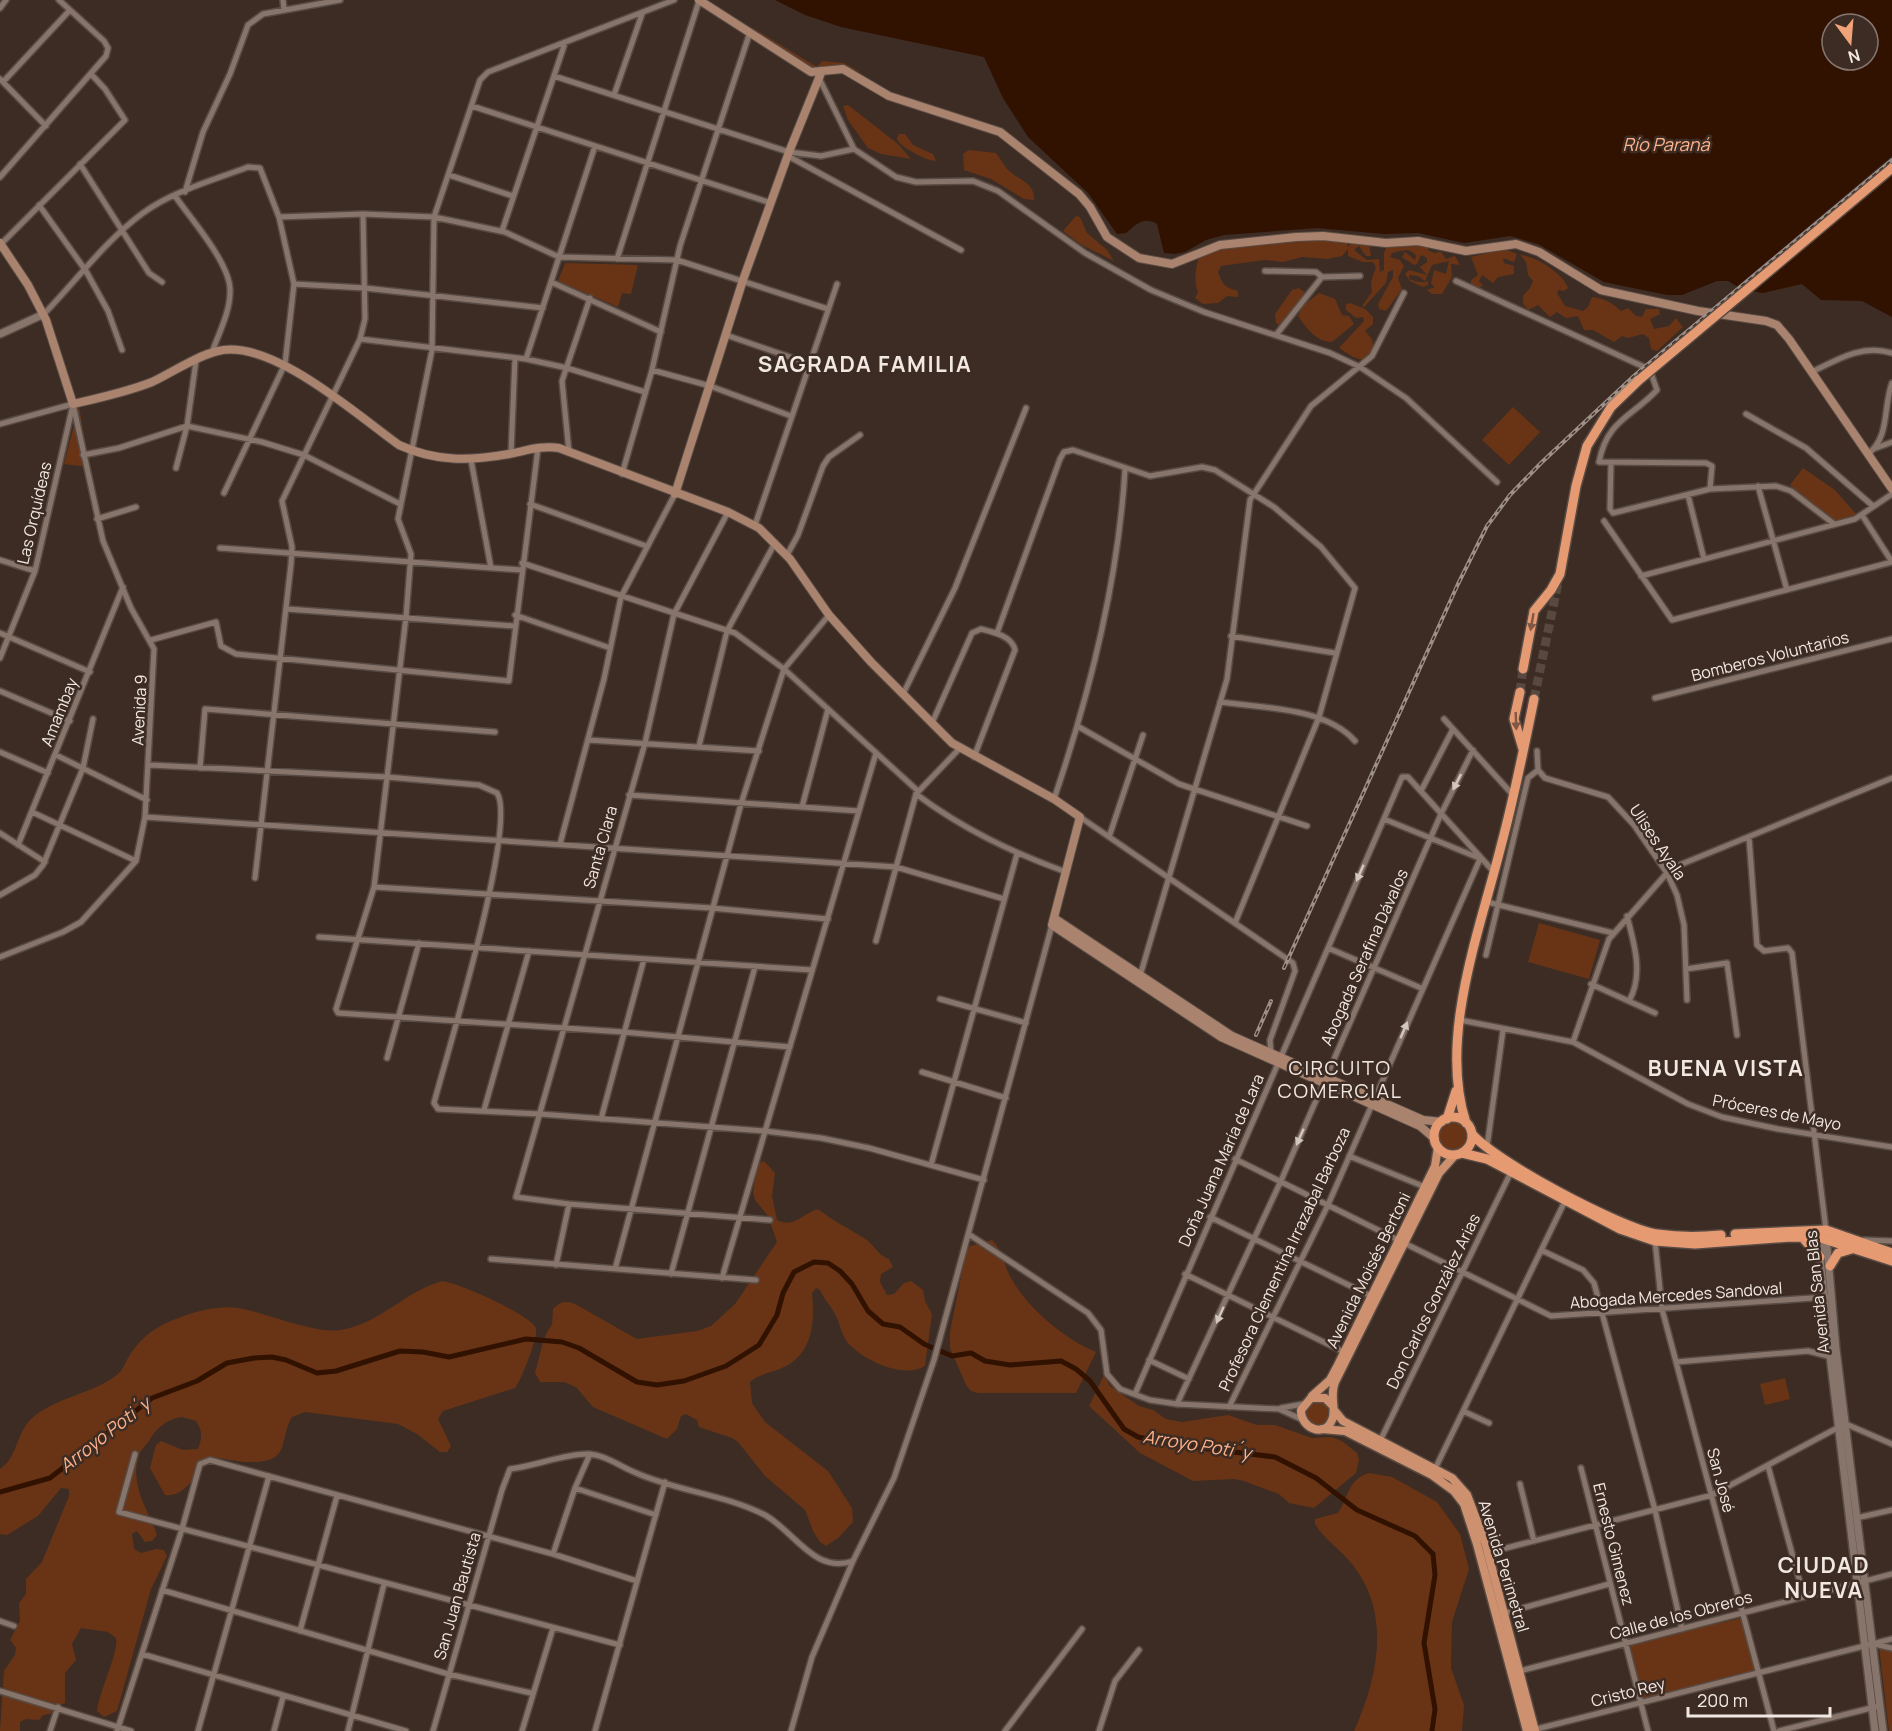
<svg xmlns="http://www.w3.org/2000/svg" width="1892" height="1731" font-family="Manrope,sans-serif">
<style>
.green{fill:#693415}
.water{fill:#311100;fill-rule:evenodd}
.pier{fill:#3c2c24}
.lines{fill:none;stroke-linecap:round;stroke-linejoin:round}
.canal{stroke:#311100;stroke-width:5}
.trunk-tunnel{stroke:#574840;stroke-width:9;stroke-dasharray:9 4.5;stroke-linecap:butt}
.minor-casing{stroke:#584b44;stroke-width:8}
.tertiary-casing{stroke:#584b44;stroke-width:10}
.secondary-casing{stroke:#584b44;stroke-width:10}
.primary-casing{stroke:#584b44;stroke-width:11}
.trunk-casing{stroke:#584b44;stroke-width:12}
.minor{stroke:#87756b;stroke-width:5}
.tertiary{stroke:#87756b;stroke-width:7}
.secondary{stroke:#aa836e;stroke-width:8}
.primary{stroke:#ce9170;stroke-width:8}
.trunk{stroke:#e69a72;stroke-width:9}
.rail-casing{stroke:#9d9089;stroke-width:4}
.rail{stroke:#3c2c24;stroke-width:1.5;stroke-dasharray:4.5;stroke-linecap:butt}
.trunk-bridge-casing{stroke:#584b44;stroke-width:12;stroke-linecap:butt}
.trunk-bridge{stroke:#e69a72;stroke-width:9}
.oneway{fill:#805843}
.oneway2{fill:#d2c6be}
.labels{text-anchor:middle;stroke-width:5;stroke-linejoin:round;paint-order:stroke}
.street-label{font-size:16px;fill:#f2e8e2;stroke:#3c2c24}
.water-label{font-size:18px;font-style:italic;fill:#ffb28a;stroke:#3c2c24}
.quarter-label{font-size:20px;letter-spacing:1.5px;fill:#f2e8e2;stroke:#3c2c24}
.district-label{font-size:22px;font-weight:bold;letter-spacing:1.5px;fill:#f2e8e2;stroke:#3c2c24}
</style>
<rect width="100%" height="100%" fill="#3c2c24"/>
<path class="green" d="M748 25 817 67 822 61 844 63 862 73 844 66 811 69Z
M848 105 898 144 911 159 881 154 868 148 848 120 843 106Z
M899 134H905L913 145 933 154 936 161C927 161 900 147 897 139Z
M969 150 996 153C1000 158 1003 164 1007 169 1018 180 1035 182 1034 200L1024 199 991 179 964 170 963 154Z
M1076 216 1080 217 1087 233 1107 250 1114 261 1080 244 1063 231Z
M1336 232 1345 237 1348 247 1351 243 1369 244 1371 256H1366L1359 246 1354 250 1367 260 1379 259 1380 272 1384 270V253L1387 246 1417 244 1428 246V250L1434 253 1441 252 1446 259 1455 256 1460 265 1451 264 1452 277 1442 294H1432L1427 290 1435 287 1431 284 1434 270 1446 274 1449 261 1432 265 1425 281 1418 276 1409 275V279C1416 281 1420 284 1428 281V285L1423 287 1410 281 1405 274 1409 270 1427 275 1420 267 1427 262V258L1421 255 1417 264 1414 265 1402 257 1405 252 1415 260 1416 256C1410 247 1401 251 1392 253L1390 257 1400 260 1404 266 1398 278 1402 289 1386 311 1379 309 1378 304 1393 277V270L1388 272 1386 283 1364 307 1362 306 1372 292 1371 282 1376 267 1373 262H1363L1348 256V249L1342 256 1328 259 1302 257 1283 262 1265 260 1221 266 1218 272C1223 285 1224 287 1238 291V297L1227 296 1218 303 1203 304 1195 298 1198 292C1193 282 1196 261 1202 251Z
M1504 249 1517 254 1514 262 1503 258 1504 263 1514 266V274L1498 277 1493 283 1482 275 1479 281 1483 286 1477 288 1471 286V280L1478 275 1471 257Z
M1520 255C1535 255 1564 274 1568 288L1564 291 1558 290 1557 293 1565 306 1583 311 1588 307 1592 297C1606 299 1611 302 1621 311L1628 308 1636 316 1642 317 1646 309H1659L1660 314 1650 319 1654 329 1669 326 1676 318 1683 327 1657 351 1651 349 1649 338 1643 334 1628 338 1622 336 1614 342 1593 330H1584L1578 316 1566 318 1557 312 1550 317 1538 305 1528 310 1523 304V296L1530 288 1533 281 1528 275 1526 262Z
M565 263 638 265 631 294 622 293 618 307 558 281Z
M1299 288 1307 294 1281 326 1276 323 1275 314 1292 290Z
M1319 293 1335 299 1342 315 1349 316 1354 324 1332 342C1316 342 1306 327 1298 316L1303 306Z
M1350 303 1365 309 1373 317V324L1365 331C1373 340 1375 342 1371 354L1363 360 1353 357 1339 348 1364 321 1363 317 1356 318 1346 310V304Z
M79 406 89 467 64 464Z
M1513 407 1540 432 1509 465 1482 440Z
M1803 468 1835 490 1857 515 1832 521 1790 485Z
M1539 923 1600 940 1589 979 1528 962Z
M1438 1137a15 15 0 1 1 30 0a15 15 0 1 1-30 0Z
M764 1161 775 1173 772 1196 777 1220C794 1229 803 1213 818 1209 833 1221 848 1228 864 1238 874 1244 877 1255 889 1259L893 1267 881 1274 880 1282 887 1295 894 1294 904 1283 911 1281 923 1290 925 1301 932 1314 925 1366C903 1379 864 1361 848 1343 841 1334 840 1323 835 1314 830 1305 824 1299 820 1290L816 1288 812 1293C815 1321 813 1353 784 1367 773 1373 760 1373 750 1382L752 1403 765 1422 828 1471 852 1508 853 1522 838 1538 826 1546 820 1542 813 1531 805 1510 765 1476 738 1442 732 1438 699 1427 697 1420 686 1414 681 1416 677 1429 667 1439 593 1407 576 1387 564 1382H540L535 1373C540 1358 542 1336 552 1325L553 1309C560 1302 565 1300 575 1304L637 1339 697 1331 711 1326 735 1304 777 1242 768 1216 755 1200 753 1193 757 1164Z
M992 1240C1003 1250 1004 1266 1011 1278 1028 1309 1065 1339 1096 1352L1076 1393H978L971 1391 966 1385 950 1348V1332L966 1252 970 1246Z
M442 1281C459 1283 529 1314 536 1328 539 1335 521 1381 515 1388L443 1411 438 1419 451 1446 447 1452H440L417 1434 398 1424 305 1412 292 1417C285 1428 285 1443 280 1452 268 1469 233 1460 217 1458 196 1466 189 1498 165 1495L150 1468 156 1445 161 1441 183 1450 198 1449C202 1439 203 1431 196 1421L182 1417C167 1419 156 1428 149 1441 146 1446 140 1450 139 1455 129 1484 148 1510 157 1535L152 1541 145 1542 137 1531 132 1534 134 1549 141 1553 156 1549 164 1550 167 1556 151 1589 117 1711 104 1717 97 1711C99 1692 119 1652 116 1638L108 1632 81 1628 72 1644 76 1660 65 1673V1703L57 1706 53 1713 43 1715 39 1720 26 1719 20 1722V1731H0L4 1671 15 1655 16 1648 10 1640 20 1621 19 1603 26 1594V1579L42 1562 69 1496V1489L61 1488 38 1516 7 1535 0 1534V1469C17 1458 16 1435 30 1420 54 1397 94 1394 118 1374 123 1370 125 1363 128 1358 136 1344 148 1332 164 1324 186 1314 218 1303 243 1309 263 1313 281 1321 300 1325 313 1328 327 1332 341 1330 379 1324 406 1291 442 1281Z
M1104 1375 1110 1386 1139 1406 1153 1410 1166 1419 1182 1422 1228 1415 1257 1425H1275L1312 1438 1331 1437 1342 1441 1357 1453 1359 1460 1356 1473 1314 1508 1289 1503 1279 1494 1244 1481 1234 1479 1193 1481 1140 1453 1089 1406Z
M1785 1378 1790 1399 1765 1405 1760 1384Z
M1320 1399 1330 1408 1329 1421 1317 1428 1306 1422C1304 1406 1305 1404 1320 1399Z
M1369 1473 1392 1477 1437 1502 1460 1534 1469 1569 1452 1622 1451 1668 1464 1705 1462 1731H1354C1378 1677 1392 1614 1352 1564 1340 1549 1325 1540 1315 1524V1519L1338 1513C1349 1497 1347 1480 1369 1473Z
M1742 1618 1756 1672 1640 1703 1625 1644Z
M1879 1647 1892 1652V1731H1889Z"/>
<path class="water" d="M775 0H1892V317L1862 301 1821 300 1802 284 1763 293 1743 290 1728 281H1717L1682 295H1667L1604 282 1538 244 1510 236 1464 243 1418 233 1384 234 1317 228 1224 235 1206 240 1185 252 1175 254 1164 253 1157 224C1144 216 1136 224 1126 233L1117 234 1088 193 1028 137 1003 98 984 57 841 27 805 15ZM1832 24H1868V60H1832Z"/>
<path class="pier" d="M1892 156V171L1742 293 1734 289Z"/>
<g class="lines">
<path class="canal" d="M0 1492 50 1478 152 1398 197 1381 227 1363 254 1358 272 1357 286 1360 317 1373 336 1371 400 1351 423 1352 449 1357 526 1339 562 1342 579 1348 637 1382 657 1385 684 1381 726 1366 759 1345 777 1315 783 1293 794 1272 814 1262 828 1263 840 1271 852 1284 868 1311 883 1324 900 1327 924 1344 952 1356 971 1353 985 1361 1010 1365 1061 1361 1076 1369 1090 1381 1124 1429 1138 1437 1176 1445 1275 1457 1316 1478 1357 1510 1415 1536 1433 1554 1435 1575 1424 1643 1435 1709 1432 1731"/>
<path class="trunk-tunnel" d="M1520 692 1523 669
M1534 699 1559 578"/>
<defs>
<path id="minor" d="M283 0 284 10
M674 0 488 72 480 80 434 217 432 350 398 519 411 554 406 617 374 887 336 1009 338 1013 623 1032 790 1047
M0 8 6 0
M554 76 789 152 821 156 854 149
M819 78 854 149 896 177 916 182 973 181 998 191 1085 253 1151 290 1204 312 1330 353 1360 367 1406 398 1497 482
M0 79 46 126
M3 82 70 10
M614 95 642 14
M472 106 771 203
M788 156 961 250
M80 164 149 273 162 282
M449 175 513 196
M0 177 106 56 108 48 104 41 59 0
M185 192 203 132 230 74 248 25 263 14 340 0
M175 196C191 219 229 262 230 289 231 310 219 333 212 352
M39 205 86 271 108 311 122 350
M279 217 363 214 434 217 505 232 559 257 677 260 828 309
M502 231 565 43
M0 245 125 120 105 89 91 74
M617 259 699 1
M1265 271 1316 272 1322 277
M1456 281 1642 366
M551 282 661 332
M294 284 365 288 543 308
M44 314C75 282 107 239 143 213 173 191 214 180 248 167L260 168 279 217 294 284 285 364 224 493
M726 335 810 364
M1276 335 1322 277 1360 276
M360 339 526 359 567 368 645 392
M526 359 595 146
M652 370 710 386 791 416
M1812 372C1838 359 1862 344 1892 353
M1651 373 1657 390C1632 417 1607 420 1599 462L1706 463 1712 466 1710 489
M1746 414 1806 448 1873 506
M0 424 73 404
M1876 448 1892 442
M569 452 562 381 590 298
M511 453 515 358
M1868 454C1890 437 1883 407 1892 383
M83 455 119 448 187 426 262 442 304 455 400 504
M471 460 491 568
M1611 462 1610 509 1613 513 1710 489 1776 486 1791 491 1834 524
M176 468 187 426 196 361
M622 474 652 370 680 246 750 32
M1758 486 1787 590
M1688 495 1704 559
M530 504 646 546
M728 512 674 614 645 743 516 1197 569 1204 770 1220
M1862 515 1892 562
M97 519 136 507
M1604 521 1672 620 1892 562
M755 525 837 284
M220 548 521 570
M787 555 798 535 823 466 829 457 860 435
M0 560 35 571
M522 563 735 633 784 669 918 791 916 794C963 829 1011 852 1066 872
M1641 576 1855 519 1892 494
M287 609 514 626
M515 615 610 648
M0 633 90 672
M997 633 1060 459 1064 452 1073 450 1150 476 1202 467 1215 470 1274 507 1321 547 1355 588 1319 717 1235 923
M1231 636 1335 653
M151 640 216 622 221 646 236 654 509 681 538 448
M0 658 35 571 72 409
M0 691 70 721
M903 694 955 588 1026 408
M1655 698 1892 639
M1220 702C1263 708 1325 707 1355 741
M1444 719 1513 795
M932 723 972 633 981 629C993 632 1012 636 1015 650L974 757
M1079 727 1179 784 1307 826
M588 740 759 751
M699 746 727 631 775 543
M1537 751 1538 770 1545 778 1608 797 1634 825 1667 873 1677 895 1684 925 1687 1000
M0 752 48 773
M56 755 147 800
M150 765 387 777 479 785 497 793C518 824 446 1057 434 1103L438 1109 540 1114 765 1131 821 1138 869 1148 984 1180
M200 768 205 709 495 732
M1421 791 1453 729
M629 795 859 811
M1054 799C1090 693 1118 582 1125 470
M802 807 828 709
M32 812 136 861
M145 817 896 867 1004 899
M1080 817 1293 963 1295 971 1270 1040 1271 1054
M1384 819 1479 858
M0 833 45 862
M1109 837 1143 735
M1749 837 1757 945 1764 951 1788 948 1792 953 1826 1230
M560 844 604 679 621 597 675 494
M18 845 123 587
M255 878 291 564 292 547 282 501 360 339 365 319 363 214
M374 887 712 908 828 919
M0 895 35 875 43 865 83 768 93 719
M1487 902 1613 933
M1627 916C1634 943 1644 975 1629 1001
M319 937 812 970
M876 941 916 794 960 748
M1328 948 1421 988
M1486 955 1528 778 1538 770
M0 957 63 932 81 922 136 861 145 817 154 649 131 608 103 541 73 404
M1686 969 1727 963 1737 1035
M1140 976 1227 679 1250 500 1311 406 1372 356 1404 293
M1591 984 1655 1013
M940 999 1026 1023
M1460 1020 1573 1042 1688 1104 1722 1117 1778 1129 1892 1147
M1573 1042 1609 939 1667 873 1677 866 1892 778
M387 1058 419 943
M922 1072 1006 1098
M484 1110 529 951
M601 1119 644 959
M1487 1147 1503 1030
M1349 1156 1425 1187
M1235 1159 1551 1316 1827 1297
M931 1165 1017 854
M1210 1217 1373 1297
M970 1235 1088 1313 1101 1330 1107 1374 1120 1389 1150 1400 1177 1404 1279 1409 1301 1419
M1864 1240 1892 1241
M1655 1241 1662 1309 1774 1731
M1541 1250 1583 1270 1594 1283 1655 1510 1682 1629
M491 1259 756 1280
M556 1265 569 1204
M615 1269 741 804 784 669 829 615
M671 1274 755 967
M1185 1274 1346 1353
M722 1278 876 753
M1149 1360 1189 1379
M1676 1362 1808 1351 1832 1357
M1135 1394 1402 777H1408L1494 872
M1177 1404 1280 1183 1441 814 1473 750
M1229 1407 1327 1207 1480 859
M1281 1408 1303 1404
M1463 1411 1489 1423
M1846 1424 1892 1444
M1379 1443 1512 1170
M135 1454 119 1512 620 1645
M1768 1466 1804 1597
M1581 1468 1648 1731
M1434 1471 1566 1199
M1520 1484 1534 1541
M575 1488 656 1515
M1856 1518 1892 1510
M1487 1553 1712 1495 1839 1427
M553 1554 575 1488 590 1454
M162 1590 448 1674 531 1693
M1501 1614 1609 1584
M0 1621 14 1626
M300 1631 337 1496
M1874 1644 1892 1648
M142 1654 406 1731
M1516 1672 1892 1574
M0 1691 131 1731
M1533 1730 1892 1639
M50 1731 58 1707
M117 1731 182 1529 200 1464 210 1460 553 1554 637 1581
M198 1731 269 1476
M274 1731 283 1697
M348 1731 384 1584
M433 1731 502 1490 510 1469C535 1466 564 1454 587 1454 603 1454 620 1466 634 1472 675 1491 724 1494 765 1515 795 1532 814 1574 853 1561L894 1478 934 1360 1052 925
M522 1731 553 1628
M595 1731 665 1482
M791 1731 812 1657 853 1561
M1005 1731 1082 1629
M1099 1731 1115 1681 1139 1650
M1779 1731 1879 1706"/>
<path id="tertiary" d="M0 334 44 314
M1821 1235 1820 1257 1830 1356 1875 1731
M1826 1236 1836 1349 1883 1731"/>
<path id="secondary" d="M699 0 811 72 843 69 889 96 1000 132 1079 194 1090 207 1107 237 1139 258 1172 264 1220 245 1296 237 1323 236 1386 243 1418 241 1466 251 1516 244 1539 252 1601 290 1698 311 1766 321 1777 325 1789 339 1892 489
M0 243 28 285 46 320 73 404C99 398 127 392 152 382 173 372 196 356 218 351 271 338 357 415 399 445 436 462 470 461 509 454 525 451 542 445 559 448L728 512 759 528 790 559 829 615 871 662 952 743 1054 799 1080 817 1052 925 1221 1037 1420 1126 1435 1139
M675 494 743 280 789 152 821 73
M1054 918 1232 1036 1423 1120 1442 1122"/>
<path id="primary" d="M1312 1396 1330 1380 1337 1367 1435 1166 1438 1147
M1332 1405 1325 1398H1311L1301 1410C1300 1427 1324 1439 1332 1420 1337 1410 1329 1397 1335 1382L1439 1173 1455 1155
M1334 1410 1343 1421 1452 1478 1467 1495 1485 1542 1535 1731
M1322 1429 1345 1431 1432 1475 1454 1491 1464 1504 1477 1544 1527 1731"/>
<path id="trunk" d="M1523 669 1534 611 1551 590 1560 574 1576 486 1587 446 1611 407 1639 380
M1520 692 1514 719 1523 749
M1434 1136a19 19 0 1 1 38 0a19 19 0 1 1-38 0Z
M1447 1119 1456 1091
M1466 1123C1438 1038 1480 930 1501 846 1514 798 1524 748 1534 699
M1472 1134C1496 1162 1620 1228 1657 1234 1678 1237 1700 1237 1721 1235
M1462 1153 1487 1159 1620 1229 1655 1241 1695 1244 1791 1237 1821 1238 1892 1261
M1735 1234 1826 1230 1892 1253
M1802 1237 1820 1257
M1830 1266 1838 1253 1855 1248"/>
</defs>
<use href="#minor" class="minor-casing"/>
<use href="#tertiary" class="tertiary-casing"/>
<use href="#secondary" class="secondary-casing"/>
<use href="#primary" class="primary-casing"/>
<use href="#trunk" class="trunk-casing"/>
<use href="#minor" class="minor"/>
<use href="#tertiary" class="tertiary"/>
<use href="#secondary" class="secondary"/>
<use href="#primary" class="primary"/>
<use href="#trunk" class="trunk"/>
<defs>
<path id="rail" d="M1284 968 1458 584 1487 526 1510 495 1541 463 1635 375 1892 160
M1256 1035 1271 1001"/>
</defs>
<use href="#rail" class="rail-casing"/>
<use href="#rail" class="rail"/>
<defs>
<path id="trunk-bridge" d="M1639 380 1892 168"/>
</defs>
<use href="#trunk-bridge" class="trunk-bridge-casing"/>
<use href="#trunk-bridge" class="trunk-bridge"/>
</g>
<defs><path id="oneway-solid" d="M-6-.8H1V-3.2L6.5 0L1 3.2V.8H-6Z" transform="scale(1.5)"/></defs>
<g class="oneway">
<use href="#oneway-solid" transform="translate(1532 622) rotate(100)"/>
<use href="#oneway-solid" transform="translate(1516 721) rotate(88)"/>
</g>
<g class="oneway2">
<use href="#oneway-solid" transform="translate(1457 782) rotate(117)"/>
<use href="#oneway-solid" transform="translate(1360 873) rotate(114)"/>
<use href="#oneway-solid" transform="translate(1404 1030) rotate(-67)"/>
<use href="#oneway-solid" transform="translate(1300 1137) rotate(114)"/>
<use href="#oneway-solid" transform="translate(1220 1315) rotate(114)"/>
</g>
<g class="labels">
<g class="street-label">
<text transform="translate(34 513) rotate(-77)" y="6">Las Orquídeas</text>
<text transform="translate(1770 656) rotate(-14)" y="6">Bomberos Voluntarios</text>
<text transform="translate(139 710) rotate(-87)" y="6">Avenida 9</text>
<text transform="translate(59 712) rotate(-68)" y="6">Amambay</text>
<text transform="translate(1658 842) rotate(56)" y="6">Ulises Ayala</text>
<text transform="translate(600 847) rotate(-74)" y="6">Santa Clara</text>
<text transform="translate(1364 957) rotate(-66)" y="6">Abogada Serafina Dávalos</text>
<text transform="translate(1777 1112) rotate(11)" y="6">Próceres de Mayo</text>
<text transform="translate(1221 1160) rotate(-66)" y="6">Doña Juana María de Lara</text>
<text transform="translate(1284 1259) rotate(-65)" y="6">Profesora Clementina Irrazabal Barboza</text>
<text transform="translate(1368 1270) rotate(-64)" y="6">Avenida Moisés Bertoni</text>
<text transform="translate(1817 1292) rotate(-96)" y="6">Avenida San Blas</text>
<text transform="translate(1676 1295) rotate(-4)" y="6">Abogada Mercedes Sandoval</text>
<text transform="translate(1433 1301) rotate(-64)" y="6">Don Carlos González Arias</text>
<text transform="translate(1721 1480) rotate(75)" y="6">San José</text>
<text transform="translate(1614 1544) rotate(76)" y="6">Ernesto Gimenez</text>
<text transform="translate(1504 1566) rotate(73)" y="6">Avenida Perimetral</text>
<text transform="translate(457 1596) rotate(-74)" y="6">San Juan Bautista</text>
<text transform="translate(1681 1615) rotate(-15)" y="6">Calle de los Obreros</text>
<text transform="translate(1628 1692) rotate(-14)" y="6">Cristo Rey</text>
</g>
<g class="water-label">
<text x="1666" y="151">Río Paraná</text>
<text transform="translate(105 1435) rotate(-38)" y="6">Arroyo Poti´y</text>
<text transform="translate(1197 1445) rotate(9)" y="6">Arroyo Poti´y</text>
</g>
<g class="quarter-label">
<text x="1340" y="1075">CIRCUITO<tspan x="1340" dy="23">COMERCIAL</tspan></text>
</g>
<g class="district-label">
<text x="865" y="372">SAGRADA FAMILIA</text>
<text x="1726" y="1076">BUENA VISTA</text>
<text x="1824" y="1573">CIUDAD<tspan x="1824" dy="25">NUEVA</tspan></text>
</g>
</g>
<g transform="translate(1850 42) rotate(164)"><circle r="28" fill="#3c2c24" stroke="#857770" stroke-width="1.5"/>
<path d="M0-4.5L10 22L0 15L-10 22Z" fill="#f0a279"/>
<text y="-9" font-size="16" font-weight="bold" text-anchor="middle" fill="#f2e8e2">N</text>
</g>
<path d="M1688 1707v9h142v-9" fill="none" stroke="#f2e8e2" stroke-width="3"/>
<text x="1697" y="1707" font-size="18" fill="#f2e8e2" stroke="#3c2c24" stroke-width="4.5" paint-order="stroke">200 m</text>
</svg>
